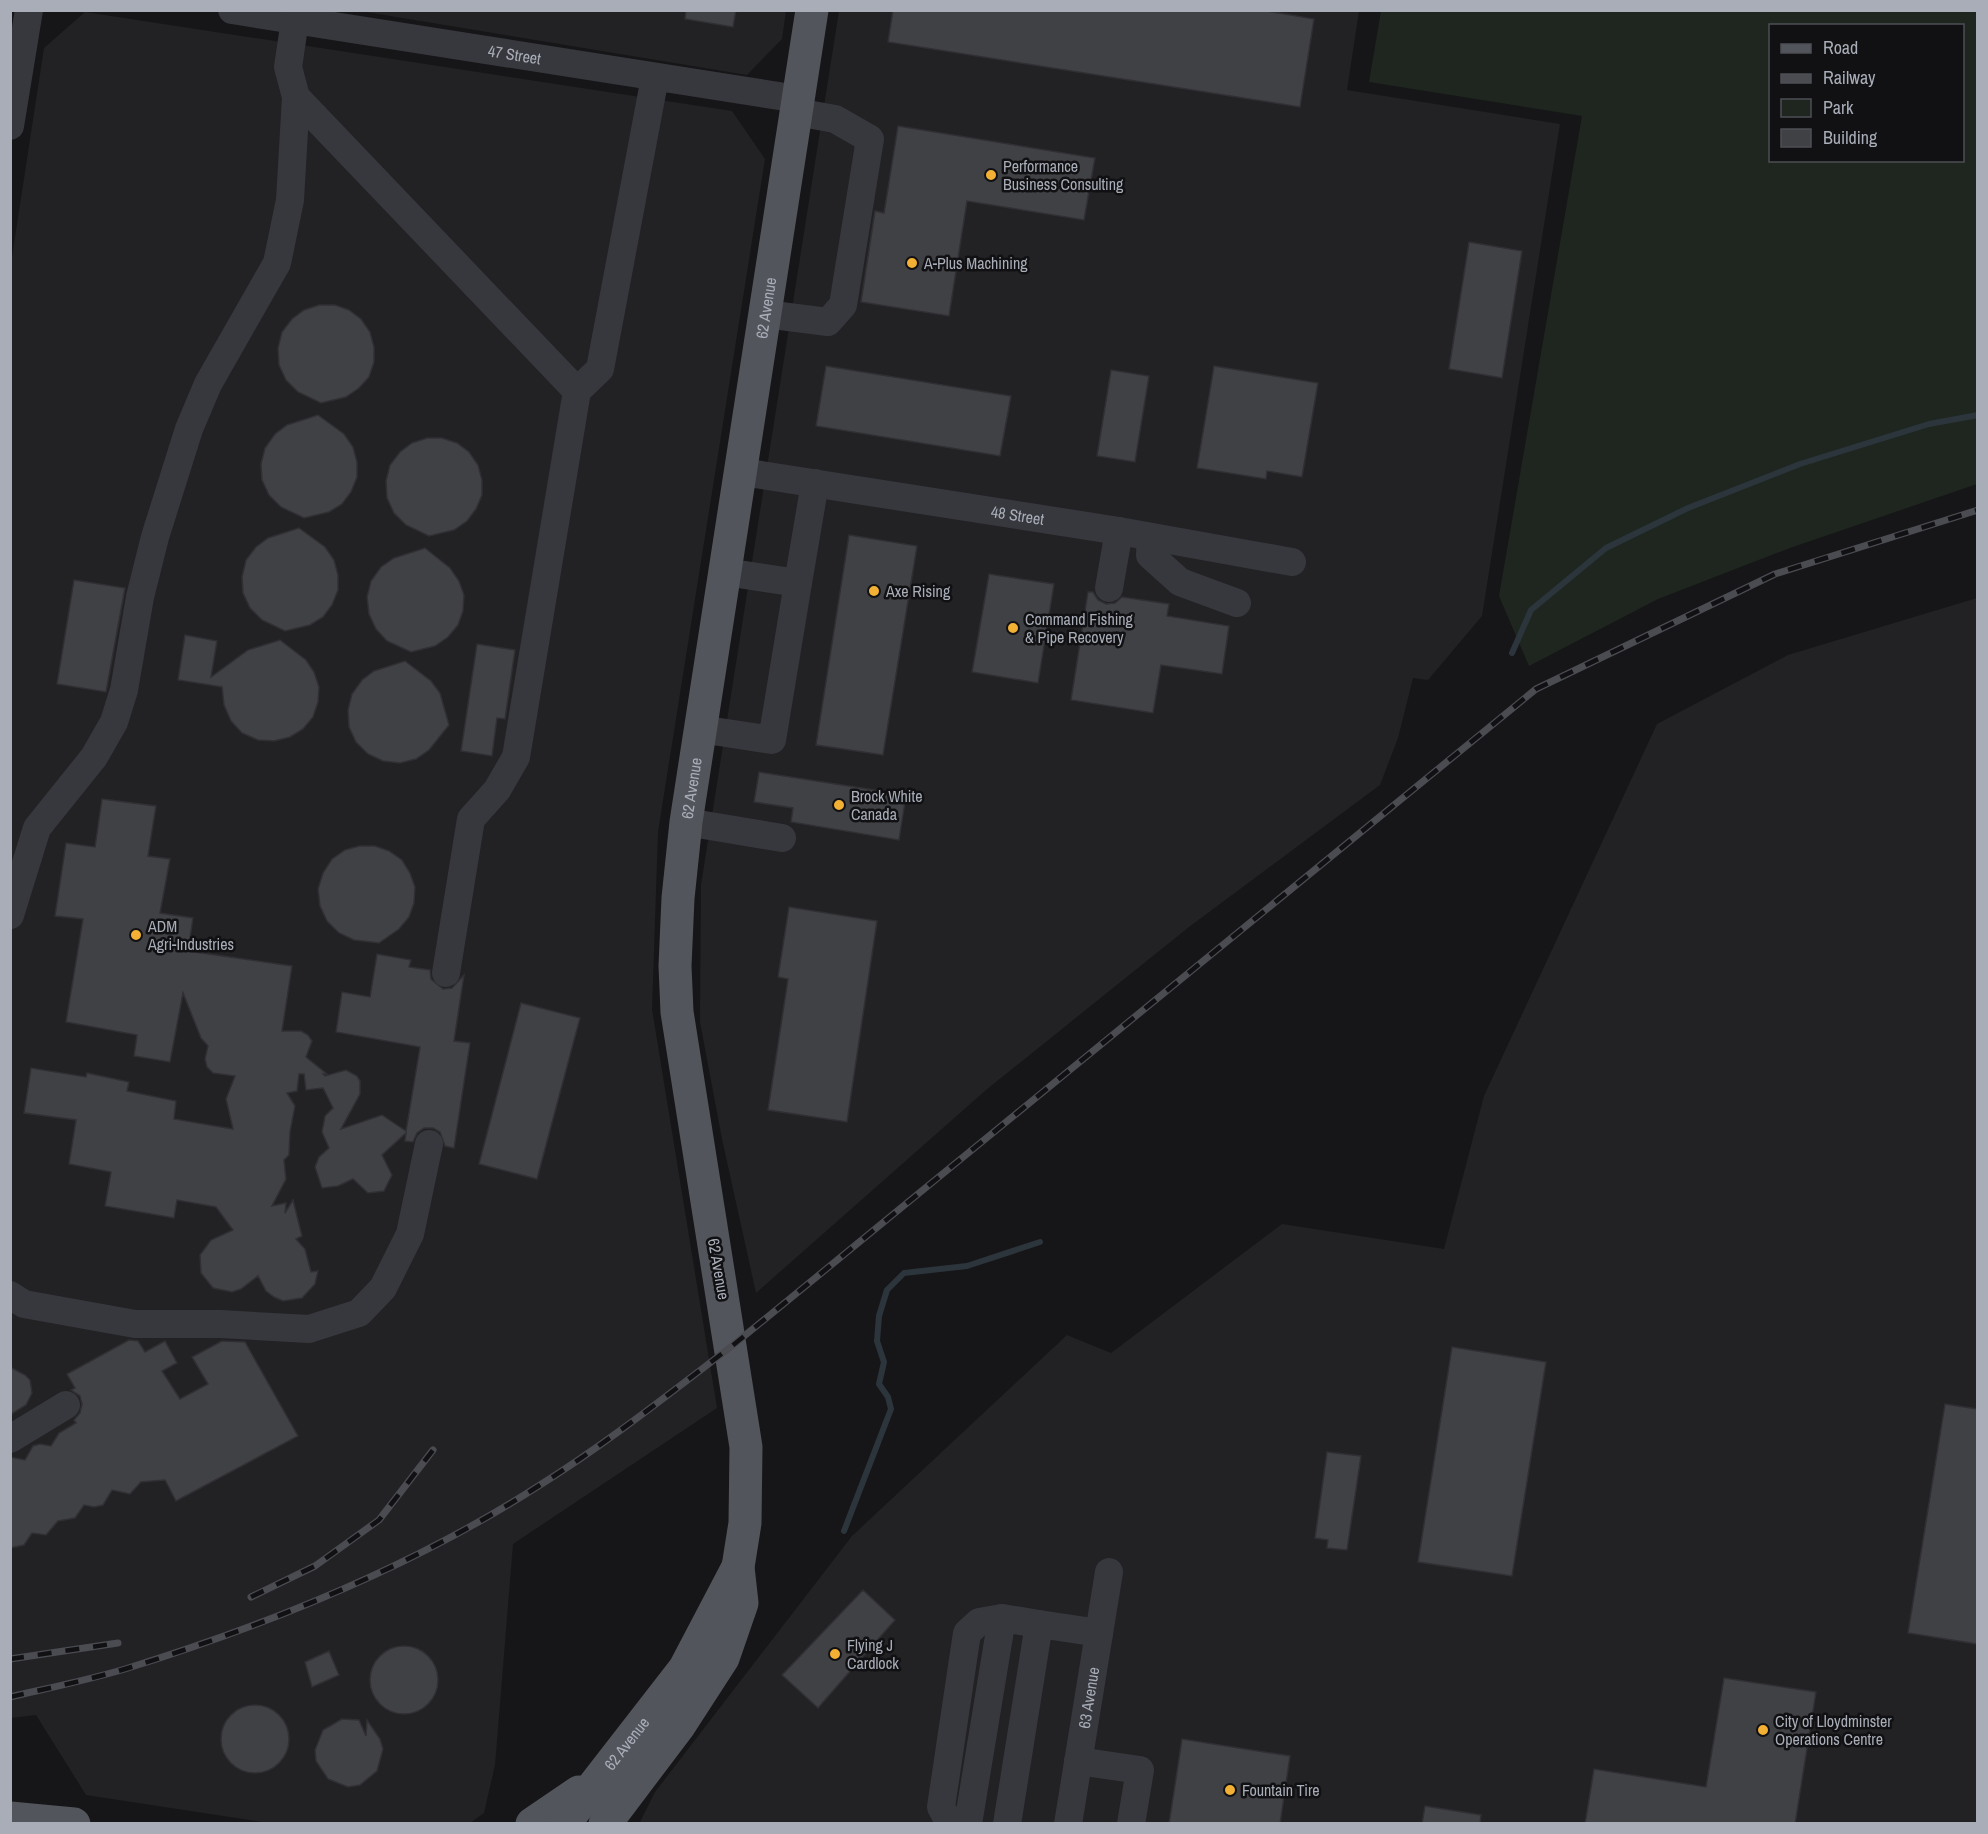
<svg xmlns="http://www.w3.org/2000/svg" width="1988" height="1834" font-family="'Archivo Narrow',sans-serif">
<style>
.built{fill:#222225}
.green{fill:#1e261f;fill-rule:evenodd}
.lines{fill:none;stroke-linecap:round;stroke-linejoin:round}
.stream{stroke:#2c353c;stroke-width:6}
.building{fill:#404145;stroke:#303034;stroke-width:1.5}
.minor{stroke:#37383d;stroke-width:28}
.major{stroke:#53555c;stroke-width:33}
.rail-casing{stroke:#4a4c52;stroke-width:7}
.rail{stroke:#111113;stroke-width:4.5;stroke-dasharray:14;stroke-linecap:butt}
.poi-dot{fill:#f2b134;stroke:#111113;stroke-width:2}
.labels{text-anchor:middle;stroke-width:5;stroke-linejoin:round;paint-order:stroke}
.street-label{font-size:16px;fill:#a8adb8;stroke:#111113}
.poi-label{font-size:16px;fill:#a8adb8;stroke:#111113;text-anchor:start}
</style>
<rect width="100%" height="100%" fill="#161618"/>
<path class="built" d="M360 11H786L782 39 747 75Z
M839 11H1359L1347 90 1560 124 1482 616 1428 680 1413 678 1398 738 1380 785 1189 927 986 1090 756 1293 722 1139 700 1022 701 885Z
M85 12 732 111 765 159 658 832 652 1009 717 1408 513 1544 495 1765 484 1813 470 1823H269L86 1795 36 1715 11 1718 10 270 44 48Z
M1977 598V1823L639 1824 655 1792 852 1536 1067 1335 1111 1353 1282 1224 1444 1249 1484 1096 1657 724 1788 655Z"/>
<path class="green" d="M1381 11H1977V484L1790 548 1658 599 1529 666 1499 596 1582 116 1369 82ZM1770 26H1962V160H1770Z"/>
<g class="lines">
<path class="stream" d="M1512 653 1531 610 1606 548 1688 508 1800 464 1929 424 1978 415
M844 1531 891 1409 888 1397 879 1384 884 1362 877 1341 879 1316 887 1290 904 1273 967 1266 1040 1242"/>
</g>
<path class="building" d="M686 10H736L733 27 685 19Z
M893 10H1262L1314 19 1300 107 888 42Z
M898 126 1095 158 1084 220 967 201 949 316 861 302 875 211 884 213Z
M1469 242 1522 251 1502 378 1449 369Z
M319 305H335L349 310 361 319 370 332 374 347V362L369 377 359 388 346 397 321 403 298 392 286 380 279 365 278 348 282 332 292 319 304 310Z
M826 366 1011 396 1000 456 816 426Z
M1214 366 1318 383 1302 477 1267 471 1266 479 1197 468Z
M1111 370 1149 376 1135 462 1097 456Z
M318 415 344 434 353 447 357 462V477L351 492 342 504 329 512 304 518 281 507 269 495 262 480 261 464 265 448 275 434 287 425Z
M427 438H442L457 443 469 452 478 465 482 480V495L476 509 467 521 454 530 429 536 406 525 394 513 387 498 386 481 390 465 400 452 412 443Z
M299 528 325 547 334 560 338 575V590L332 605 323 617 310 625 285 631 262 620 250 608 243 593 242 577 246 560 256 547 268 538Z
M849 535 917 546 883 755 816 745Z
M425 548 450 568 459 581 464 595 463 611 458 625 448 637 435 646 411 652 387 641 376 629 369 614 367 597 371 581 381 567 394 558Z
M989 574 1054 584 1038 683 972 672Z
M74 580 125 588 106 692 57 684Z
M1088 592H1093L1098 600 1106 604 1115 603 1122 597 1169 604 1167 616 1229 626 1222 674 1161 665 1153 713 1071 700Z
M185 635 217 641 211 677 248 650 280 640 306 660 314 672 319 687 318 702 313 717 303 729 290 737 274 741 258 740 242 733 231 721 224 705 222 687 178 680Z
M477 644 515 650 505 719 497 718 492 756 461 751Z
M405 661 431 681 440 693 449 725 429 750 416 759 400 763 383 761 368 754 356 742 349 727 348 710 352 694 362 680 374 671Z
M759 772 906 795 899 840 791 822 793 808 754 802Z
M102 799 156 806 148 856 170 859 160 913 193 918 188 951 292 966 282 1031H301L308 1035 312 1041 306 1057 327 1074H323L325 1076 346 1070 357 1076 360 1081V1094L341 1129 382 1115 406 1131 420 1047 336 1032 342 992 370 997 377 954 411 960 409 967 430 970 431 979 443 989 452 988 464 975 454 1041 470 1043 454 1148 445 1146 440 1132 433 1128H424L417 1133 413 1142 405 1141 406 1133 382 1155 392 1175 384 1191 368 1193 353 1179 338 1186 322 1188 315 1167 319 1157 329 1148 322 1132 325 1116 333 1108 323 1088 306 1090 304 1074H299L297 1091 287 1093 295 1106 290 1132 289 1155 284 1160 286 1179 272 1206 286 1203 285 1213 293 1200 302 1236 296 1239 305 1249 311 1272 318 1271 315 1284 302 1298 283 1301 274 1297 266 1291 258 1276 241 1289 232 1292 213 1288 201 1273 200 1255 211 1240 233 1230 216 1207 177 1200 174 1218 105 1206 111 1172 69 1164 76 1120 24 1113 31 1068 86 1077 87 1073 129 1082 127 1091 176 1101 174 1119 233 1129 226 1099 235 1076 213 1073 207 1067 205 1059 208 1046 201 1038 183 993 170 1062 134 1056 137 1035 66 1022 83 919 55 916 66 843 95 847Z
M359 846H375L389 851 402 860 410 873 415 887 414 903 409 917 399 929 379 943 354 940 339 933 327 921 320 906 318 889 323 873 332 859 345 850Z
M789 907 877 921 847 1122 768 1110 788 979 778 977Z
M521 1003 580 1018 537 1179 479 1164Z
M129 1340 138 1341 145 1352 165 1341 177 1363 162 1371 180 1399 208 1384 192 1357 222 1341 245 1342 298 1436 176 1501 165 1480 141 1482 130 1494 112 1490 103 1505 94 1507 84 1505 75 1518 58 1521 46 1535 32 1533 24 1545 10 1548V1457L25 1460 33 1446 40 1444 51 1446 59 1433 76 1423 74 1420 80 1413 82 1404 80 1396 71 1390 75 1388 67 1374Z
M1452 1347 1546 1362 1512 1576 1418 1562Z
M10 1367 25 1375 30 1380 32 1393 26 1405 10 1415Z
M1945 1404 1977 1409V1644L1908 1633Z
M1327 1452 1361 1456 1347 1550 1327 1548 1328 1540 1315 1538Z
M863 1590 895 1620 818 1708 782 1675Z
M370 1680a34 34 0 1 1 68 0a34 34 0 1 1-68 0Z
M329 1651 339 1675 312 1687 305 1662Z
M1724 1678 1816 1692 1795 1824H1585L1594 1769 1706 1787Z
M221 1739a34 34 0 1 1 68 0a34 34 0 1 1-68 0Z
M342 1719 359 1720 366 1736 367 1720 380 1739 383 1749 377 1771 360 1785 348 1787 328 1779 316 1761 315 1750 323 1730Z
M1182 1739 1290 1756 1280 1824H1169Z
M1425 1806 1481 1815 1480 1824H1422Z"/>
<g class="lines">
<g class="minor">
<path id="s1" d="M232 10 798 99"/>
<path d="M295 20 288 67 296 97 577 391"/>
<path d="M10 126 29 10"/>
<path d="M765 314 828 322 843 305 870 139 835 119 796 112"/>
<path id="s2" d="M742 472 1119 531 1292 562"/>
<path d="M1151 537 1150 555 1180 582 1237 603"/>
<path d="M798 583 815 483"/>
<path d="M1109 588 1119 531"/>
<path d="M700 729 772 740 798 583 725 572"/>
<path d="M686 822 782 838"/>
<path d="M10 915 37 828 94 757 114 722 124 690 140 597 155 537 189 429 208 384 277 263 290 200 296 97"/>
<path d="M446 973 471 819 497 790 516 757 577 391 600 369 655 77"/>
<path d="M10 1295 24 1304 135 1324H220L309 1329 359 1313 383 1288 410 1234 429 1144"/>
<path d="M10 1439 66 1405"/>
<path d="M1078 1761 1140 1770 1131 1824"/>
<path d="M950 1824 941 1807 967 1633 979 1622 1002 1618"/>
<path d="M968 1824 1002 1618 1039 1624"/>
<path d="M1007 1824 1039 1624 1099 1633"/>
<path id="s3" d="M1068 1824 1109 1572"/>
</g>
<g class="major">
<path d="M10 1818 74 1824"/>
<path d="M532 1824 579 1792"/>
<path id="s4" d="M564 1824 685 1668 738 1567"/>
<path id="s5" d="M605 1824 679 1726 723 1658 742 1603 738 1567 745 1523 746 1447 677 1012 675 966 678 898 686 822 812 10"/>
</g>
<defs>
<path id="rail" d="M251 1597 315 1566 379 1520 433 1450
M10 1659 118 1643
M10 1697C49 1688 88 1680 125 1669 268 1625 414 1566 540 1485 607 1443 669 1394 732 1346L1536 689 1775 574 1978 510"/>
</defs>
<use href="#rail" class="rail-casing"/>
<use href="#rail" class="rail"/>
</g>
<g class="poi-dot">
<circle cx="991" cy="175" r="6"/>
<circle cx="912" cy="263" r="6"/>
<circle cx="874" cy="591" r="6"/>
<circle cx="1013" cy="628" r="6"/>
<circle cx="839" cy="805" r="6"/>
<circle cx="136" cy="935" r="6"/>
<circle cx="835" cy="1654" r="6"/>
<circle cx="1763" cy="1730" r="6"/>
<circle cx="1230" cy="1790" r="6"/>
</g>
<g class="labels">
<g class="street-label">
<text dy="6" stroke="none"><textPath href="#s1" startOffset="286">47 Street</textPath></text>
<text dy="6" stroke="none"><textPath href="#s5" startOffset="1570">62 Avenue</textPath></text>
<text dy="6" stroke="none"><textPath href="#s2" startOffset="279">48 Street</textPath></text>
<text dy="6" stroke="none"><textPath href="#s5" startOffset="1084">62 Avenue</textPath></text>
<text transform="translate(719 1269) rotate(80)" y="6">62 Avenue</text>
<text dy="6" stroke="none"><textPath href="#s3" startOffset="128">63 Avenue</textPath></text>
<text dy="6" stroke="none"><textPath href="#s4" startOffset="102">62 Avenue</textPath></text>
</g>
<g class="poi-label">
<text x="1003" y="172">Performance<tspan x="1003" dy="18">Business Consulting</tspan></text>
<text x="924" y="269">A-Plus Machining</text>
<text x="886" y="597">Axe Rising</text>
<text x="1025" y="625">Command Fishing<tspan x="1025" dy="18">&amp; Pipe Recovery</tspan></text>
<text x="851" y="802">Brock White<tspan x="851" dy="18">Canada</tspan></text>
<text x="148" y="932">ADM<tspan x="148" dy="18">Agri-Industries</tspan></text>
<text x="847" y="1651">Flying J<tspan x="847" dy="18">Cardlock</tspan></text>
<text x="1775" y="1727">City of Lloydminster<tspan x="1775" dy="18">Operations Centre</tspan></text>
<text x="1242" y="1796">Fountain Tire</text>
</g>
</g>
<rect width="1988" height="1834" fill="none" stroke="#a8adb8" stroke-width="24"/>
<rect x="1769" y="24" width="195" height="138" fill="#111113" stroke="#4d4f55" stroke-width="1.5"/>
<rect x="1781" y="44" width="30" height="9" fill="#53555c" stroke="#4d4f55" stroke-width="1.5"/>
<text x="1823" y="54" font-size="18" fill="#a8adb8">Road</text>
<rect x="1781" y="74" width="30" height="9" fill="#4a4c52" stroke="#4d4f55" stroke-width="1.5"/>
<text x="1823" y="84" font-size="18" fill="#a8adb8">Railway</text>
<rect x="1781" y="99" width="30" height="18" fill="#1e261f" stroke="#4d4f55" stroke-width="1.5"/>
<text x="1823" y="114" font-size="18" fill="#a8adb8">Park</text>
<rect x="1781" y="129" width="30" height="18" fill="#404145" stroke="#4d4f55" stroke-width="1.5"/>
<text x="1823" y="144" font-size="18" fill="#a8adb8">Building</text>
</svg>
